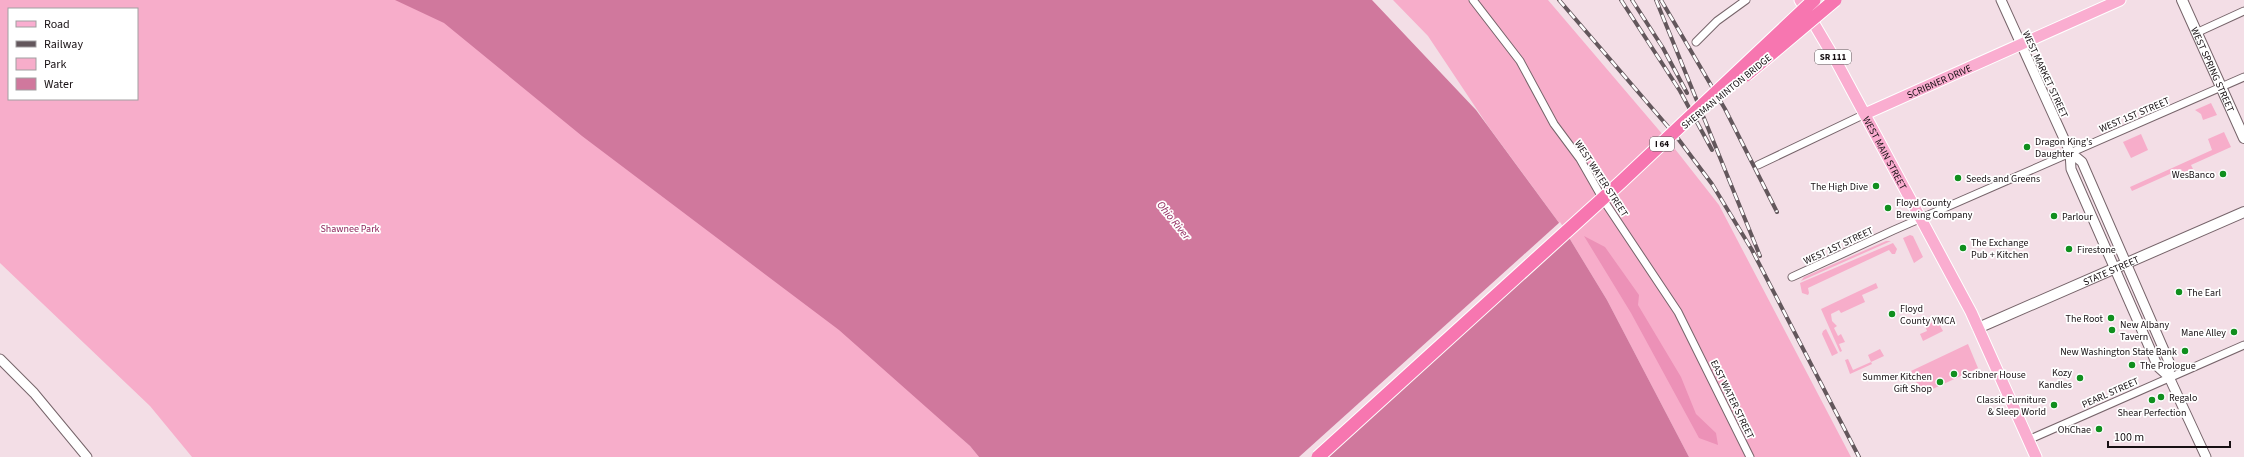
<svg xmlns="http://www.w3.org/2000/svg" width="2244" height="457" font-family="'Source Sans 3',sans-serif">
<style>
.green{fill:#f7adca;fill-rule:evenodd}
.forest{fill:#ec91b7}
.water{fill:#d0789d}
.pier{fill:#f3dee6}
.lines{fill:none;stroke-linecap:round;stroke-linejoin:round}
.minor-casing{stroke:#76646a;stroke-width:9}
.tertiary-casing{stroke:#76646a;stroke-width:11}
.secondary-casing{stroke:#76646a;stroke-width:12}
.primary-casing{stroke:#fff;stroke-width:13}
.minor{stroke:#fff;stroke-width:7}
.tertiary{stroke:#fff;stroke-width:9}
.secondary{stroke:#fff;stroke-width:10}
.primary{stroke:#faadd0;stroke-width:11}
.rail-casing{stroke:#63575c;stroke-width:4}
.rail{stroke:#fff;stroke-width:2.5;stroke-dasharray:8;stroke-linecap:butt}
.motorway-bridge-casing{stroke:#fff;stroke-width:15;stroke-linecap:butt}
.motorway-bridge{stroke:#f776b0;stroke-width:13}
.poi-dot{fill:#108f1e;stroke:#fff;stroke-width:1.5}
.labels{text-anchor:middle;stroke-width:3.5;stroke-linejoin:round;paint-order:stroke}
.shield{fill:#fff;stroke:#5d585a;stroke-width:1}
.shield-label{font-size:9px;font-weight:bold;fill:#171013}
.street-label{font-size:10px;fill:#171013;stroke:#fff}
.poi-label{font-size:10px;fill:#171013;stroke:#fff;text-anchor:start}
.park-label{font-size:10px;fill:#8d245a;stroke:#fff}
.water-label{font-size:11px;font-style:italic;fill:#90285d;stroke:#fff}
</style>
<rect width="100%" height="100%" fill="#f3dee6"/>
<path class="green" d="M0 0H408L514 56 699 196 970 446 979 457H192L150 406 0 263ZM9 9H137V99H9Z
M1393 0H1548L1675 149 1719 205 1851 457H1689L1607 300 1565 231 1488 126 1428 36Z
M2211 103 2217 115 2203 120 2201 114 2195 110Z
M2224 132 2231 147 2191 165 2193 169 2183 172 2181 169 2132 191 2130 187 2212 150 2208 139Z
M2141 134 2148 150 2131 158 2123 142Z
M1910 235 1913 236 1923 257 1914 263 1903 238Z
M1886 241H1891L1801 281 1804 277Z
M1893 243 1897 249 1895 254H1892L1889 250 1808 288 1809 293 1808 295 1802 293 1800 283Z
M1876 283 1878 288 1862 295 1865 302 1841 313 1839 310 1831 314 1832 321 1837 326 1834 328 1838 336 1841 334 1845 342 1839 344 1842 351 1840 352 1821 309Z
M1937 320 1943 331 1923 341 1920 334 1927 331 1925 326Z
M1826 329 1838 353 1832 356 1822 334 1823 331Z
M1968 344 1978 368 1922 394 1911 371Z
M1880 349 1884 356 1871 362 1872 364 1850 374 1845 360 1848 359 1853 370 1871 362 1868 355Z"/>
<path class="forest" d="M1584 236 1605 247 1639 295 1638 305 1681 377 1696 414 1716 433 1718 445 1699 438 1631 313Z"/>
<path class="water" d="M395 0H1372L1476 110 1565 231 1607 300 1689 457H979L970 446 839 330 582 136 444 23Z"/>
<path class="pier" d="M1560 222 1570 237 1325 457H1299Z"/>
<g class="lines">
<defs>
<path id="minor" d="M1473 0 1520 61 1554 124 1580 159 1604 201 1678 312 1750 457
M2196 33 2244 11
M1696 42 1717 21 1746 0
M1758 165 1865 114
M1792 277 1894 230 2244 77
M2028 440 2244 345"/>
<path id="tertiary" d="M2001 0 2070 152 2071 169 2158 367 2169 377 2206 457
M2070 152 2082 162 2170 364 2169 377
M0 359 34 393 87 457"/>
<g id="secondary">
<path id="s1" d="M2182 0 2244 138"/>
<path id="s2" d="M1978 328 2244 212"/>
</g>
<g id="primary">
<path id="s3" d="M1800 0 1836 61 1971 312 2036 457"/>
<path id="s4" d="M1865 114 2120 0"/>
</g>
</defs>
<use href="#minor" class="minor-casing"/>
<use href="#tertiary" class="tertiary-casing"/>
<use href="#secondary" class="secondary-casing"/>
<use href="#primary" class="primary-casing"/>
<use href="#minor" class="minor"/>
<use href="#tertiary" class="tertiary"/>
<use href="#secondary" class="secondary"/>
<use href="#primary" class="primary"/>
<defs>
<path id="rail" d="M1559 0 1676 136 1712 184 1752 250 1859 457
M1621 0 1680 91 1712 150
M1632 0 1663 48 1687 93
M1656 0 1760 256
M1661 0 1725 109 1777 212"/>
</defs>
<use href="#rail" class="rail-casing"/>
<use href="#rail" class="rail"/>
<defs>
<path id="motorway-bridge" d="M1746 75 1835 0
M1318 457 1621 182 1814 0"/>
</defs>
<use href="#motorway-bridge" class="motorway-bridge-casing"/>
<use href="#motorway-bridge" class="motorway-bridge"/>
</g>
<g class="poi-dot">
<circle cx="2027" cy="147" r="4"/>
<circle cx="2223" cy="174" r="4"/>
<circle cx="1958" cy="178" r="4"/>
<circle cx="1876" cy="186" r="4"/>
<circle cx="1888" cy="208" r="4"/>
<circle cx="2054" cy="216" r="4"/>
<circle cx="1963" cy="248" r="4"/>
<circle cx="2069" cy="249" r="4"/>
<circle cx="2179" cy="292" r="4"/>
<circle cx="1892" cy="314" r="4"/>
<circle cx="2111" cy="318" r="4"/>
<circle cx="2112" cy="330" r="4"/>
<circle cx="2234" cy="332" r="4"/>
<circle cx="2185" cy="351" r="4"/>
<circle cx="2132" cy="365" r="4"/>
<circle cx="1954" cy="374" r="4"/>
<circle cx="2080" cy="378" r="4"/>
<circle cx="1940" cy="382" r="4"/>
<circle cx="2161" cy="397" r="4"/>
<circle cx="2152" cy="400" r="4"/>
<circle cx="2054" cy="405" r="4"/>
<circle cx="2099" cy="429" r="4"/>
</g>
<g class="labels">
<g class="shield">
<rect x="1815" y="50" width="36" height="14" rx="3"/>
<rect x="1650" y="137" width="24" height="14" rx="3"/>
</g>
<g class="shield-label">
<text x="1833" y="60">SR 111</text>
<text x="1662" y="147">I 64</text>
</g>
<g class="street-label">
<text dy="4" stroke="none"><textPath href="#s1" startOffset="76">WEST SPRING STREET</textPath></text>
<text transform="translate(2046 74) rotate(65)" y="4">WEST MARKET STREET</text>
<text dy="4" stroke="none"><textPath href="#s4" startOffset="81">SCRIBNER DRIVE</textPath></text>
<text transform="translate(1726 91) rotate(-39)" y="4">SHERMAN MINTON BRIDGE</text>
<text transform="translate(2134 114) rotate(-23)" y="4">WEST 1ST STREET</text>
<text dy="4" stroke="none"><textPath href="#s3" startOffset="175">WEST MAIN STREET</textPath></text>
<text transform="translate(1602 178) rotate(57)" y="4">WEST WATER STREET</text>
<text transform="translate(1838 245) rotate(-25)" y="4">WEST 1ST STREET</text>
<text dy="4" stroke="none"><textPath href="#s2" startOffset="145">STATE STREET</textPath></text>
<text transform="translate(2110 392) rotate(-24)" y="4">PEARL STREET</text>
<text transform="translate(1733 399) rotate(64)" y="4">EAST WATER STREET</text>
</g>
<g class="poi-label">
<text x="2035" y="145">Dragon King's<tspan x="2035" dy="12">Daughter</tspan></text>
<text x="2215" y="178" text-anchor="end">WesBanco</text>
<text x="1966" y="182">Seeds and Greens</text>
<text x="1868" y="190" text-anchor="end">The High Dive</text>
<text x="1896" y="206">Floyd County<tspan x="1896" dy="12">Brewing Company</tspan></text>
<text x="2062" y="220">Parlour</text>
<text x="1971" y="246">The Exchange<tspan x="1971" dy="12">Pub + Kitchen</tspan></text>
<text x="2077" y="253">Firestone</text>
<text x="2187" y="296">The Earl</text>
<text x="1900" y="312">Floyd<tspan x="1900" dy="12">County YMCA</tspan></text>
<text x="2103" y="322" text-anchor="end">The Root</text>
<text x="2120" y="328">New Albany<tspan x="2120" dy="12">Tavern</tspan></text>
<text x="2226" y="336" text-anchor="end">Mane Alley</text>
<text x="2177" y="355" text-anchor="end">New Washington State Bank</text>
<text x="2140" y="369">The Prologue</text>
<text x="2072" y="376" text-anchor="end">Kozy<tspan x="2072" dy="12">Kandles</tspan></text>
<text x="1962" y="378">Scribner House</text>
<text x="1932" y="380" text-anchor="end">Summer Kitchen<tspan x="1932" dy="12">Gift Shop</tspan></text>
<text x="2169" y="401">Regalo</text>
<text x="2046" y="403" text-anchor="end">Classic Furniture<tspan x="2046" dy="12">&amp; Sleep World</tspan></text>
<text x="2152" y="416" text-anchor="middle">Shear Perfection</text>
<text x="2091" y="433" text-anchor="end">OhChae</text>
</g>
<g class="park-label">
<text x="350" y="232">Shawnee Park</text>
</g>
<g class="water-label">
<text transform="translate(1174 220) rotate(51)" y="4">Ohio River</text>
</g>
</g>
<rect x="8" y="8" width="130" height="92" fill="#ffffff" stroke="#a29fa1"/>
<rect x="16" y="21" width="20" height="6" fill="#faadd0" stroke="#a29fa1"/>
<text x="44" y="28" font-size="12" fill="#171013">Road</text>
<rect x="16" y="41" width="20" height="6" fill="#63575c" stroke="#a29fa1"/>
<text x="44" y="48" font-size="12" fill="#171013">Railway</text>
<rect x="16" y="58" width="20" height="12" fill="#f7adca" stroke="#a29fa1"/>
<text x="44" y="68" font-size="12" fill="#171013">Park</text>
<rect x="16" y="78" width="20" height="12" fill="#d0789d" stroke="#a29fa1"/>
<text x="44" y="88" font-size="12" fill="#171013">Water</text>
<path d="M2108 441v6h122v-6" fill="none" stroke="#171013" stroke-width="2"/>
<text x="2114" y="441" font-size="12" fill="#171013" stroke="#ffffff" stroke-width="3" paint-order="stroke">100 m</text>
</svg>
